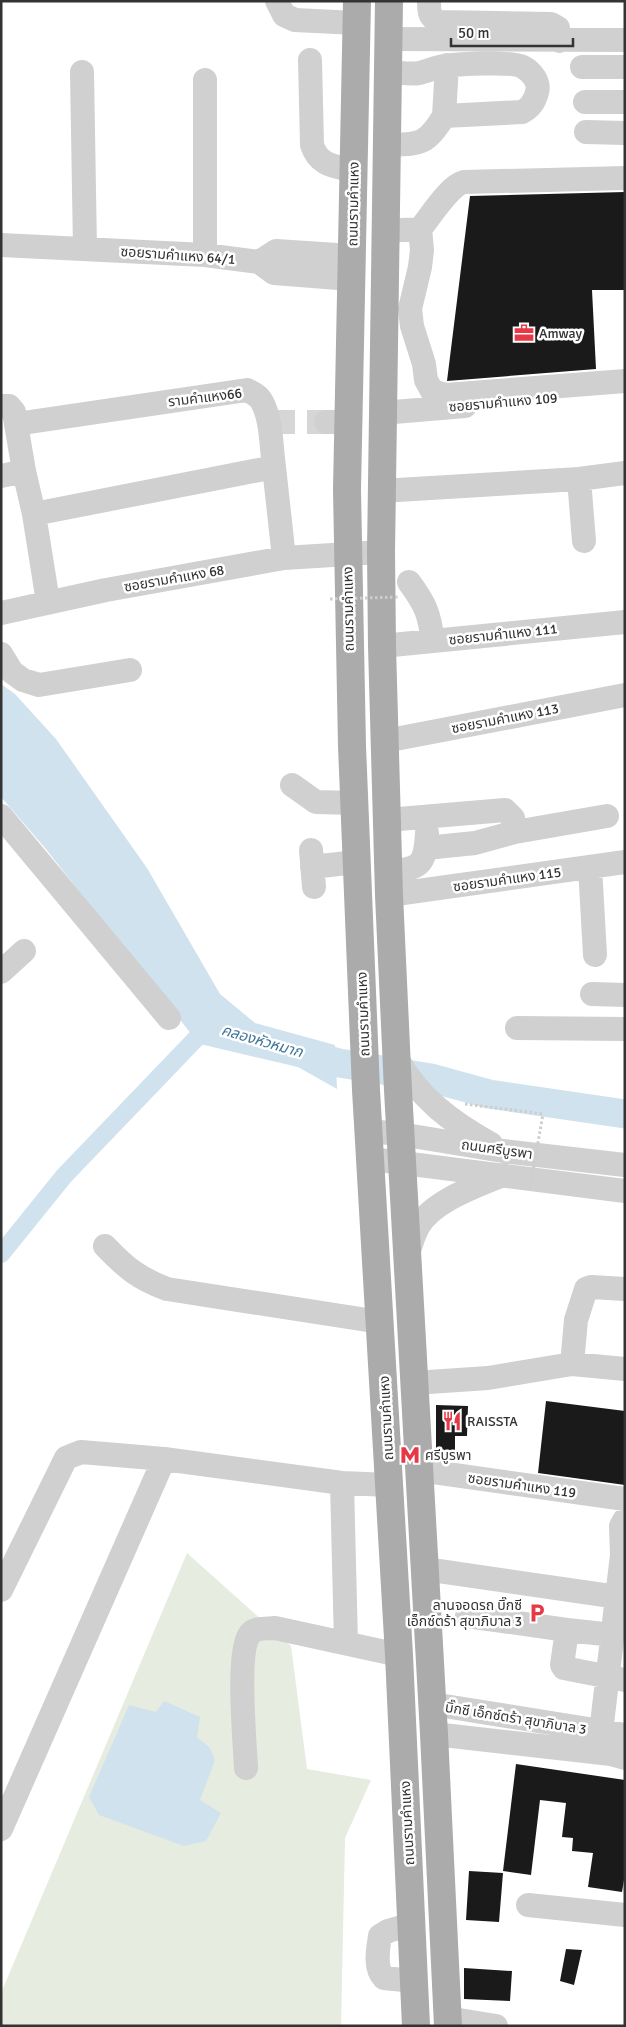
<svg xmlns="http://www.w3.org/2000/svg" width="626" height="2027" font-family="Signika,'Noto Sans Thai',sans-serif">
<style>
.green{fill:#e6ecdf}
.water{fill:#cfe2ee}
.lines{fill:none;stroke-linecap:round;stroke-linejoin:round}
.canal{stroke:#cfe2ee;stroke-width:18}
.river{stroke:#cfe2ee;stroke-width:29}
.building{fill:#1a1a1a}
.minor-tunnel{stroke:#d6d6d6;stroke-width:24;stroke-dasharray:24 12;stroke-linecap:butt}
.path{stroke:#cdcdcd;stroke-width:3;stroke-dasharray:2.5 2.5;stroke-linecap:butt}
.minor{stroke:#d0d0d0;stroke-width:24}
.major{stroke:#ababab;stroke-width:28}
.path-bridge{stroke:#cdcdcd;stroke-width:3;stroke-dasharray:2.5 2.5;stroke-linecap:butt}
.labels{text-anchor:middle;stroke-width:5;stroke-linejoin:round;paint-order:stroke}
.street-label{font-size:14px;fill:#333;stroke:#fff}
.poi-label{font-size:14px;fill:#333;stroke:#fff;text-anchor:start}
.water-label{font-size:15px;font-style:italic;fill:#3f7597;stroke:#fff}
</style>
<rect width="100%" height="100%" fill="#fff"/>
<path class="green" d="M187 1553 291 1646 307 1769 371 1780 345 1838 341 2026H1V1993Z"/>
<path class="water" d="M1 684 15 694 56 739 147 868 220 994 255 1023 335 1045 337 1089 298 1067 200 1044 188 1030 45 848 1 797Z
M164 1701 200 1717 197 1737 210 1748 215 1760 200 1800 221 1813 206 1841 184 1846 99 1815 89 1797 129 1705 156 1712Z"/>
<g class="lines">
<path class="canal" d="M1 1254 64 1176 210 1024"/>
<path class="river" d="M298 1052 339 1063 431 1078 489 1094 625 1114"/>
</g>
<path class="building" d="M625 192V290H592L596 369 447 381 470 196Z
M546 1401 625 1411V1485L538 1473Z
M436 1405 468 1406 467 1436H455V1461L436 1454Z
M516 1764 625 1780V1874L622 1892 588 1887 593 1853 572 1851 573 1838 562 1837 566 1803 540 1800 531 1875 503 1871Z
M469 1871 503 1873 499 1922 466 1920Z
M566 1949 582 1950 574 1985 560 1981Z
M464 1968 512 1971 510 2001 464 1999Z"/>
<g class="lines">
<path class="minor-tunnel" d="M271 422H326"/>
<path class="path" d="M465 1104 543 1114"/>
<path class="minor" d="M277 1 284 15 295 20 356 23
M429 1C429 12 429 18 440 22L551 24 558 28 559 41
M389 39 625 40
M310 60 312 145C319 166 334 166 354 171
M582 67H625
M82 72 85 249
M205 80V255
M585 102H625
M444 116 447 65
M586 132 625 133
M387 145C419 144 426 146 444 116L522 112C530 108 535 101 537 92 540 82 532 72 523 67 512 61 459 64 445 66 436 67 428 71 419 73 410 75 398 72 388 72
M420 229C430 217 450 185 464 182L625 178
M385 231 420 229 422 250 420 267 410 309 412 326 424 364 426 380 432 391 446 395 625 381
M1 245 205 255 259 262 274 273 351 279
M259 262 276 251 352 256
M1 406H9L14 412 24 471 34 514 48 602
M382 413 465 406
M326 422H349
M16 424 247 390C253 393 259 396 262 402 272 420 271 447 274 467L34 514
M274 467 284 558
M1 476 24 471
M579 479 584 541
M381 491 579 479 625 473
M409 582C426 605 429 613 433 641
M1 613 106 590 284 558 381 552
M382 646 625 622
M1 654 12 672 23 680 39 685 130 670
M385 741 625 695
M292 785 316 802 354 803
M1 816 169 1018
M387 820 505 810 513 818 515 832
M426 848 475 843 515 832 607 816
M311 850 314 887
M312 867 356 862
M590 867 595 955
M388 872C419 868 425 868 427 833
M389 895 625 862
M1 972 24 951
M592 994 625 995
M517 1028 625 1029
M396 1057C419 1098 451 1122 491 1144
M369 1131 400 1134 503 1151 625 1165
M371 1159 625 1191
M105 1246C126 1268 138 1278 167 1289L380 1322
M407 1256C411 1246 413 1236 418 1227 432 1201 477 1186 503 1175
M572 1364 576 1320 586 1289 591 1287 625 1289
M414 1383 488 1378 572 1364 625 1369
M419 1470 625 1499
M342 1483 346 1643
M425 1569 625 1598
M1 1590 66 1458 81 1452 164 1459 342 1483 389 1485
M467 1616 567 1630 562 1665 564 1668 625 1680
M567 1630 613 1635
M432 1704 625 1735
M601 1732 622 1555 621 1526 625 1519
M434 1734 611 1754 625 1758
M246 1768C245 1743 236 1651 250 1634 255 1627 267 1629 275 1628L399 1655
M1 1829 164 1459
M528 1905 625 1915
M412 1924 388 1931 380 1936C378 1949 374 1968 384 1978L414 1981
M447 2018 496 2026"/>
<path class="major" d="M357 1 347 490 352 746 366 1090 399 1655 416 2026
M389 1 381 552 382 646 389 895 398 1090 434 1734 448 2026"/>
<path class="path-bridge" d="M330 599 400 597
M530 1188 543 1114"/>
</g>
<defs>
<symbol id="office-bare" viewBox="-9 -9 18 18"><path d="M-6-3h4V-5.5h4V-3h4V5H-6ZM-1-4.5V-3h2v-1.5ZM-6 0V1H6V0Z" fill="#e63946" stroke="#fff" stroke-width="2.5" paint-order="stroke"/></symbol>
<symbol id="restaurant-bare" viewBox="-9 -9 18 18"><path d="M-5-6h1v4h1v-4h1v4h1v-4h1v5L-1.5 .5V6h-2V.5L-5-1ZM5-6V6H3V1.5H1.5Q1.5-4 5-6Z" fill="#e63946" stroke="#fff" stroke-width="2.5" paint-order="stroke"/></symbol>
<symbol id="metro-bare" viewBox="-9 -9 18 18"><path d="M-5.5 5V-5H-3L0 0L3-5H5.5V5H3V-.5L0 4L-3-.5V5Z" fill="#e63946" stroke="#fff" stroke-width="2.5" paint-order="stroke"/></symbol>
<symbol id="parking-bare" viewBox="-9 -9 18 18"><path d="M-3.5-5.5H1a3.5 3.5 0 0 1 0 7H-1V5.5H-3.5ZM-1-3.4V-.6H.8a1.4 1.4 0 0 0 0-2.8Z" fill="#e63946" stroke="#fff" stroke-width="2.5" paint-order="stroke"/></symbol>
</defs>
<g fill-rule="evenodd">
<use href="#office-bare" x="510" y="319" width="28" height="28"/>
<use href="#restaurant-bare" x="438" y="1407" width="28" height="28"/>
<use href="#metro-bare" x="396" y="1441" width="28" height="28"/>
<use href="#parking-bare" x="523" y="1599" width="28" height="28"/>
</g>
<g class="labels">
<g class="street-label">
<text transform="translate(353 204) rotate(-89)" y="5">ถนนรามคำแหง</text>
<text transform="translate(178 255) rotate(4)" y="5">ซอยรามคำแหง 64/1</text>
<text transform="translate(205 397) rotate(-7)" y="5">รามคำแหง66</text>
<text transform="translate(503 402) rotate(-5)" y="5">ซอยรามคำแหง 109</text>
<text transform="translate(174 578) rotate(-10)" y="5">ซอยรามคำแหง 68</text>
<text transform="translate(348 609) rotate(-91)" y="5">ถนนรามคำแหง</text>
<text transform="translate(503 634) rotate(-6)" y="5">ซอยรามคำแหง 111</text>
<text transform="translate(505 718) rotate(-11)" y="5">ซอยรามคำแหง 113</text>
<text transform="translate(507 879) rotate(-8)" y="5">ซอยรามคำแหง 115</text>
<text transform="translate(363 1014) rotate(-92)" y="5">ถนนรามคำแหง</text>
<text transform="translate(497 1149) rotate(8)" y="5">ถนนศรีบูรพา</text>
<text transform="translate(386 1418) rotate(-93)" y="5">ถนนรามคำแหง</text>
<text transform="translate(522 1485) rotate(8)" y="5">ซอยรามคำแหง 119</text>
<text transform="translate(516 1718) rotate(9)" y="5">บิ๊กซี เอ็กซ์ตร้า สุขาภิบาล 3</text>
<text transform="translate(407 1823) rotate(-93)" y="5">ถนนรามคำแหง</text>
</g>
<g class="poi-label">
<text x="539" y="338">Amway</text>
<text x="467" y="1426">RAISSTA</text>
<text x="425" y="1460">ศรีบูรพา</text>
<text x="522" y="1610" text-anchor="end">ลานจอดรถ บิ๊กซี<tspan x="522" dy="16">เอ็กซ์ตร้า สุขาภิบาล 3</tspan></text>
</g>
<g class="water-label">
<text transform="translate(262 1041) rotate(16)" y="5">คลองหัวหมาก</text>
</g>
</g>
<rect width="626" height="2027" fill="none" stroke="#333333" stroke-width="5"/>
<path d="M451 38v8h122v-8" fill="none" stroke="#333333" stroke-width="2.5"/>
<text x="458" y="38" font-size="15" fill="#333333" stroke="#ffffff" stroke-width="4" paint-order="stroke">50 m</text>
</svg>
